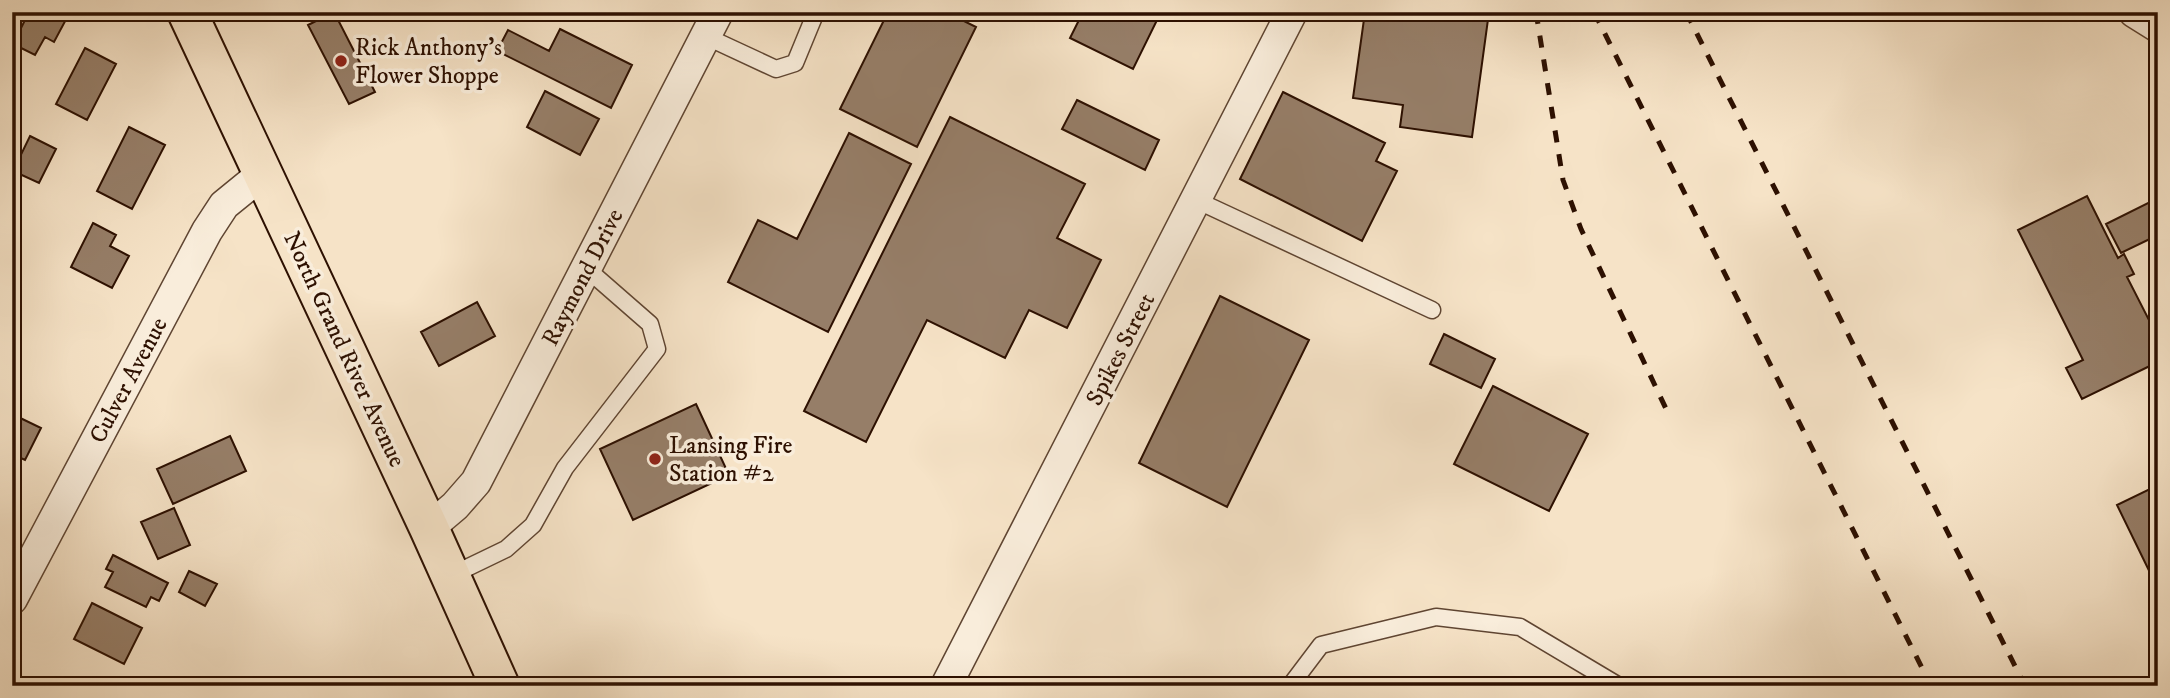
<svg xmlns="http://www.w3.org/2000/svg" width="2170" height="698" font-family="'IM FELL DW Pica',serif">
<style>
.building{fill:#967e68;stroke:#2d1001;stroke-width:2}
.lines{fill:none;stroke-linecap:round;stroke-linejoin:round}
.service-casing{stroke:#5f4532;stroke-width:19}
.minor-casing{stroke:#5f4532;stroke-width:33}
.primary-casing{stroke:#2d1001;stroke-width:42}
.service{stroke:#f9eddb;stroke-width:16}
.minor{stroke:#f9eddb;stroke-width:30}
.primary{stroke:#f6e3c7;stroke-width:38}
.rail{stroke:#2d1001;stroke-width:5;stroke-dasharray:12 12;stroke-linecap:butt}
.poi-dot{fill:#8f2418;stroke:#f9eddb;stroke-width:2.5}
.labels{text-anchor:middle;stroke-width:7;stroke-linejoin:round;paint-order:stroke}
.poi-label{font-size:24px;fill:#2d1001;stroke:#f9eddb;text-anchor:start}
.street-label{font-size:24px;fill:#2d1001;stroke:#f9eddb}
</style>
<rect width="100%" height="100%" fill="#f6e3c7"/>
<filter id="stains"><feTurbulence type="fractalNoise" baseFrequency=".00286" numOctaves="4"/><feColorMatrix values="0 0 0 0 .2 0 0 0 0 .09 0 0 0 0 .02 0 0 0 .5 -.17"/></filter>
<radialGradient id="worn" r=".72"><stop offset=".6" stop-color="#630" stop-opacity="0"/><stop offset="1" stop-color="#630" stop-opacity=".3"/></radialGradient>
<path class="building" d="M29 12H70L54 42 45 37 35 55 13 44Z
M334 12 375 92 349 104 308 25Z
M888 12H946L976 27 917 147 840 109Z
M1083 12H1161L1133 69 1070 38Z
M1365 12H1489L1472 137 1400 127 1403 105 1353 98Z
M560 29 632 65 611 108 497 51 508 30 549 51Z
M85 48 116 64 87 120 56 104Z
M545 91 599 119 580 155 527 127Z
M1283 92 1385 143 1376 161 1397 171 1362 241 1240 179Z
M1077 100 1159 140 1145 170 1062 129Z
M950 117 1085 184 1057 238 1101 260 1067 328 1029 310 1005 358 927 320 866 442 804 411Z
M129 127 165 145 132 209 97 191Z
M849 133 911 164 828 332 728 282 758 220 797 239Z
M30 136 56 149 39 183 13 171Z
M2087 196 2118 258 2124 254 2134 274 2127 277 2152 326 2158 323V362L2082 399 2066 368 2083 360 2018 230Z
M2158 198V235L2121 253 2106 224Z
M93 223 116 235 110 246 129 256 112 288 71 267Z
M1220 296 1309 340 1227 507 1139 463Z
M477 302 495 336 439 366 421 332Z
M1444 334 1495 359 1481 388 1430 364Z
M1493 386 1588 434 1549 511 1454 464Z
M696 404 729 475 633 520 600 449Z
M12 414 41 428 25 460 12 454Z
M230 436 246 471 173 504 157 469Z
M2156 486 2158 491V589L2117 505Z
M174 508 190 545 158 559 141 522Z
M113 555 168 583 159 601 151 597 146 607 105 587 113 572 106 569Z
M189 571 217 584 205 606 179 592Z
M92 603 142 628 124 664 74 639Z"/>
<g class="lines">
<defs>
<path id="service" d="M705 36 776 69 795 63 816 12
M1196 200 1432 310
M450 576 506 549 533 525 565 468 657 349 650 324 587 269
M1290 686 1321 645 1436 617 1520 627 1619 686"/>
<path id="minor" d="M2134 12 2158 27
M429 528 455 506 476 482 718 12
M12 599 207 231 224 205 262 174
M946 686 1292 12"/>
<path id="primary" d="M187 12 429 528 500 686"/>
</defs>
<use href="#service" class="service-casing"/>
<use href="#minor" class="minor-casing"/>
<use href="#primary" class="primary-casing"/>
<use href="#service" class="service"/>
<use href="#minor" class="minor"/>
<use href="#primary" class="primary"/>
<path class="rail" d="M1536 12 1563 180 1581 229 1668 413
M1594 12 1931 686
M1686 12 2025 686"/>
</g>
<g class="poi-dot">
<circle cx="341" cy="61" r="7"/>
<circle cx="655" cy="459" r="7"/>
</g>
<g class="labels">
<g class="poi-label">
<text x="355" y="55">Rick Anthony's<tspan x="355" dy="28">Flower Shoppe</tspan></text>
<text x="669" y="453">Lansing Fire<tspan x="669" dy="28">Station #2</tspan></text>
</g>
<g class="street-label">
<text transform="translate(582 277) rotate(-63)" y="8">Raymond Drive</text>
<text transform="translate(345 349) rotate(65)" y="8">North Grand River Avenue</text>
<text transform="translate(1120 349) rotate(-63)" y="8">Spikes Street</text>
<text transform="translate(128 380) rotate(-62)" y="8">Culver Avenue</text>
</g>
</g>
<rect width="2170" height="698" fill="none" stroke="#f6e3c7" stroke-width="42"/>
<rect x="14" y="14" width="2142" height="670" fill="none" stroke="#2d1001" stroke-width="3.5"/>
<rect x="21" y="21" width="2128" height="656" fill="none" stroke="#2d1001" stroke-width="2"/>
<rect width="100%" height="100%" filter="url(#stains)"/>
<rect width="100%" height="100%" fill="url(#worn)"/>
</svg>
